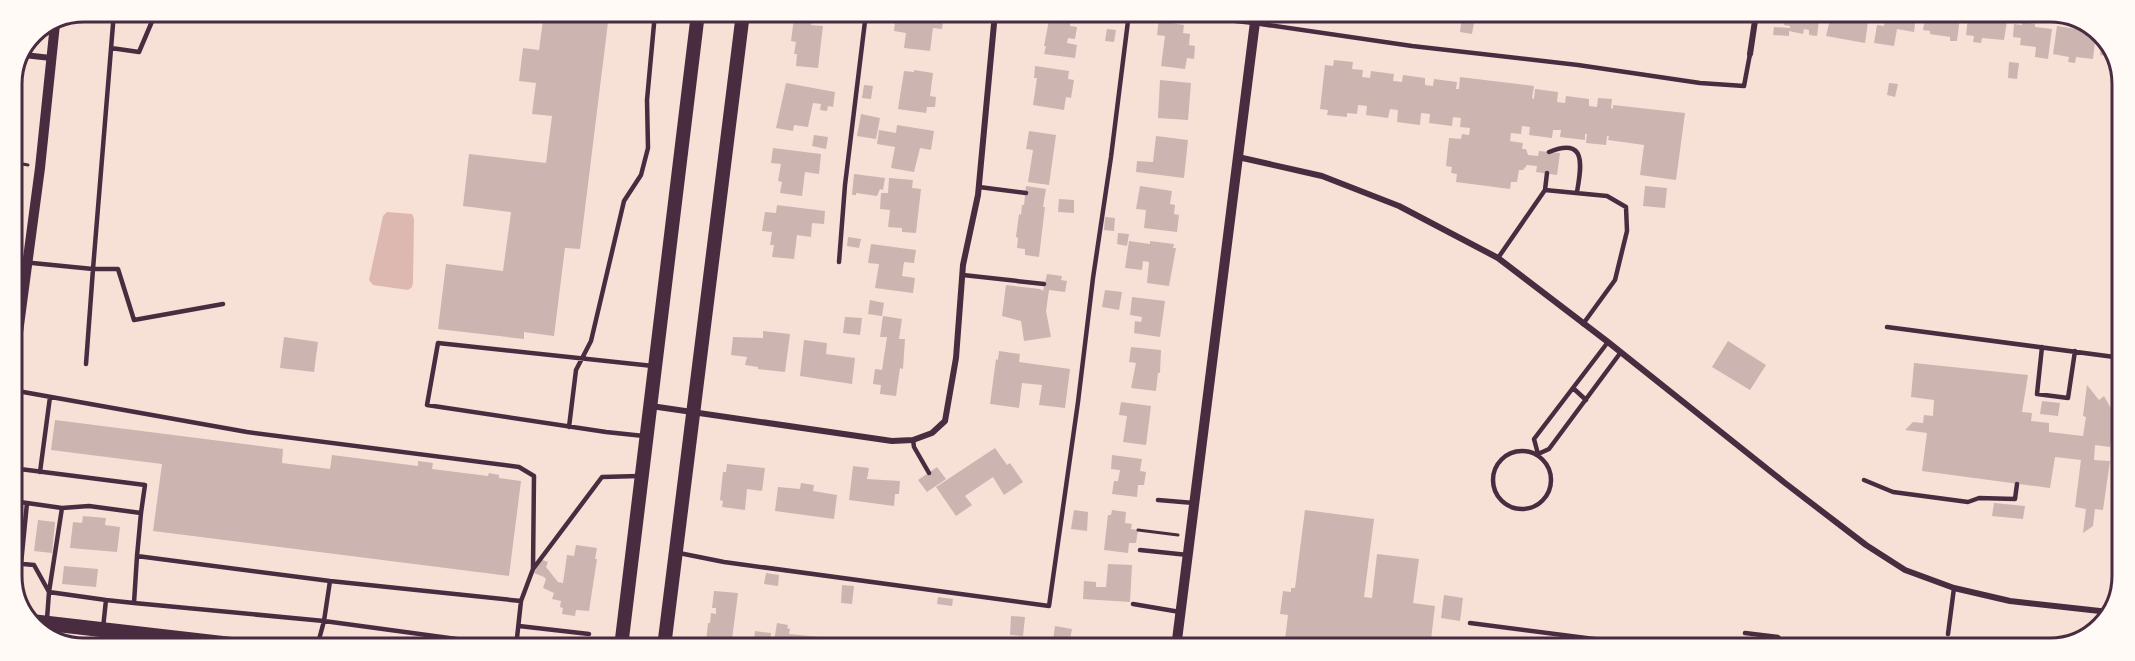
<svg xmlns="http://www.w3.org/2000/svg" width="2135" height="661" font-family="'Titillium Web',sans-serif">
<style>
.water{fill:#dcb8b0}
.building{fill:#ccb4b1}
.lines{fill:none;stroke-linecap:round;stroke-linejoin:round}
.path{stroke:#4a2c40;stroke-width:3}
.service{stroke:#4a2c40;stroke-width:4.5}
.minor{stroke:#4a2c40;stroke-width:6}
.tertiary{stroke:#4a2c40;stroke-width:10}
.primary{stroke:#4a2c40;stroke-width:14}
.trunk{stroke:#4a2c40;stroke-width:15}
.rim{fill:none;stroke:#4a2c40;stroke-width:3}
</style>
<rect width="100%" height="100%" fill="#f7e1d7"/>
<path class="water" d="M387 212 412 214 414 219 413 282 412 287 408 290 373 285 369 280 383 216Z"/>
<path class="building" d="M544 13 609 14 580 249 565 248 554 336 524 332V339L438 329 446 264 503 271 511 212 463 206 469 154 546 163 552 116 532 114 536 83 519 81 523 48 539 50Z
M896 13 944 14 942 29 933 28 930 51 904 48 906 33 894 31Z
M1320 14H1341L1340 22 1319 19Z
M1785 14H1820L1817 36 1809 35V30L1804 29 1803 34 1789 31V36L1773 35 1774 27 1790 28V26L1784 25Z
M1839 14 1869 15 1865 43 1826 36 1831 15Z
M1885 14H1916L1914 32 1897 29 1894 46 1874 43 1877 25 1884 26Z
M1932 14 1960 17 1957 41H1950V37L1930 34V31L1923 30 1925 18H1932Z
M1050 15 1071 19 1070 26 1077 27 1075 39 1068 38 1067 43 1077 45 1075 58 1044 54 1046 46H1044Z
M1462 15 1475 17 1472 34 1460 32Z
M794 18 812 20 811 25 823 26 818 68 796 66 797 54H794L796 42 791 41Z
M1159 18 1172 19 1171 23 1184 25 1183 33 1190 34 1189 45 1195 46 1194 59 1187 58 1185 69 1161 66 1165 36 1157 35Z
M1968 18 2007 21 2004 40 1982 38 1981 43 1973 42 1974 36 1966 35Z
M2022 22 2035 24V27L2052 29 2048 59 2035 57 2036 47 2020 45 2021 38 2013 37 2014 24 2022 25Z
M2057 26 2096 32 2093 59 2076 57 2075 63 2068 62 2069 57 2053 54Z
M1107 29 1116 30 1114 42 1105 41Z
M2102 40H2107L2114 57 2100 55Z
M1334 60 1353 62 1352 69 1363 70 1362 77 1370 78 1371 71 1394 74 1393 81 1402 82 1403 75 1425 78V85L1433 86 1434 79 1457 82 1456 89H1459L1460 77 1534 86 1532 98 1534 99 1535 89 1558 92 1557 102 1565 103 1566 96 1589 99V106L1597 107 1598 98 1612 99 1611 108 1613 109V105L1685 113 1676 180 1640 175 1644 145 1608 140 1609 136H1607L1606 145 1586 143 1587 134H1585V140L1560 137 1561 130H1553L1552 138 1529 135 1530 127 1522 126 1521 134 1511 133 1510 141 1523 143 1522 149H1526L1528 155 1538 156 1539 151 1560 153 1557 175 1536 172 1537 166 1527 165 1523 170H1519L1517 182H1511L1510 189 1456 182 1457 174 1451 173 1452 167 1446 166 1449 138 1461 139 1462 134 1469 135 1470 128 1460 127 1461 118 1453 117 1452 126 1429 123 1430 114 1421 113 1420 125 1397 122 1398 110 1390 109 1388 118 1366 115 1367 106 1358 105 1357 114 1347 113V117L1327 115 1328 110 1320 109 1325 65 1333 66Z
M2009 62 2019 63 2017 79 2008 78Z
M1035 66 1069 71 1068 79 1074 80 1071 98 1066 97 1064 110 1033 105 1037 78H1034Z
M914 70 933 73 930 96 936 97 935 107H927L926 113 898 109 904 71 914 72Z
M1160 80 1191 83 1188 120 1158 118Z
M786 83 835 92 833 107 828 106 827 111 820 110 821 104 813 103 808 127 794 125 793 131 776 128Z
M1889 83 1898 84 1895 97 1887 95Z
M864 85 873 86 871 99 862 98Z
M12 95 19 96 14 132 12 131Z
M861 114 880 118 876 139 857 136Z
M897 125 934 131 931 150 920 148 914 172 891 168 895 147 877 144 879 130 896 133Z
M1029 131 1056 135 1049 185 1028 182 1033 150 1026 149Z
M814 135 828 137 826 149 812 146Z
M1156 136 1188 140 1184 178 1136 172 1137 161 1153 162Z
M773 148 821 154 819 174 805 172 802 196 780 193 782 182 778 181 781 164 771 163Z
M854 174 885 178 883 190 880 189 877 196 856 193V195H852Z
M889 178 913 180 912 188 921 189 916 233 902 232V228L888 227 890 210 880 209 881 193H888Z
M1026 186 1046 189 1043 207H1045L1039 257 1025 255V249L1017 248 1018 238 1016 237 1019 214 1021 215 1022 205H1024Z
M1140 186 1172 191 1170 204 1175 205 1174 214 1179 215 1177 232 1144 228 1146 210 1136 209Z
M1645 186 1667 188 1665 208 1643 206Z
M1059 199 1074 200V213L1058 212Z
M777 205 825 211 824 224 812 223 811 237 797 235 794 259 772 257 774 245H770L772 232 762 231 765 212 776 213Z
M1105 217 1115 218 1114 231 1104 230Z
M1118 233 1129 234 1127 246 1117 244Z
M848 237 861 239 859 248 847 246Z
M1129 241 1150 244V241L1174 244 1173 248H1176L1169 286 1147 283 1149 262 1143 261 1142 270 1125 268Z
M871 244 916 250 914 263 904 262 902 276 915 278 913 293 875 288 879 264 868 263Z
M1047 274 1062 276 1061 280 1067 281 1065 292 1049 290 1046 311 1051 337 1024 341 1021 321 1002 316 1006 285 1040 289 1043 291Z
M1105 290 1122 292 1119 310 1102 307Z
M1132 297 1165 301 1160 337 1134 333 1135 321 1141 322 1142 317 1130 315Z
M870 300 884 303 882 316 868 314Z
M883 316 902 319 899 339H905L903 369 900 368 896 396 880 394 881 385 873 384 875 369 882 370 887 337H880Z
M845 317 862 318 860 335 843 333Z
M763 331 790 334 785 372 758 369V367L745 365 747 357 731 355 733 337 763 338Z
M284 337 318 342 314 372 280 368Z
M804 340 827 343 826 354 855 358 852 384 800 376Z
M1728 341 1766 365 1750 390 1712 367Z
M1131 347 1161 350 1160 373H1158L1156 391 1131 388 1136 363 1129 362Z
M999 351 1020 354 1019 362 1070 369 1065 408 1039 405 1042 385 1022 383 1019 408 990 404 996 359 998 360Z
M1914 363 2028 375 2022 412 2032 413 2031 421 2049 423V432L2083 436 2086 417 2083 416 2087 385 2099 400 2104 396 2116 417 2121 440 2118 439V442L2111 441 2110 447 2095 445 2094 460 2110 461 2103 510 2095 509 2093 526 2083 533 2086 509 2075 507 2081 460 2055 457 2050 488 1922 471 1927 433 1905 430 1913 422 1923 423 1924 415 1933 416 1934 400 1911 397Z
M2042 401 2060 403 2058 416 2040 414Z
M1121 402 1151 406 1146 445 1123 442 1127 416 1119 415Z
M55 420 283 449 282 463 330 469 332 455 418 466V461L433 463 432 469 488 476 489 473 499 475V478L521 481 509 576 153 531 162 464 51 450Z
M995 448 1007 465 1010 463 1023 482 1004 495 993 477 965 496 972 505 956 516 936 487Z
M1112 455 1142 459 1140 471 1146 472 1144 485H1138L1137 497 1112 494 1114 481H1118L1120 470 1111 469Z
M727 464 765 468 762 491 747 489 745 510 722 507 723 501 720 500 723 472H726Z
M853 466 869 468 867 479 900 481 899 494H895L894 506 849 500Z
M937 467 946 479 927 492 918 480Z
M801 483 814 485 813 491 837 495 834 519 775 511 778 487 800 489Z
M1994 503 2025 506 2023 519 1992 516Z
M1074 510 1088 512 1087 531 1071 529Z
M1112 510 1126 512 1125 523 1132 524 1131 529 1138 530 1136 543H1129L1128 553 1104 550 1108 515H1111Z
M1305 510 1374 519 1364 597 1372 598 1377 554 1419 559 1413 603 1435 606 1430 648H1284L1288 615 1280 614 1283 591 1291 592V588H1295Z
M83 516 106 518 105 525 120 527 117 552 70 548 73 522 82 523Z
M38 520 55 522 52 553 34 551Z
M576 545 597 548 595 559H597L589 611 576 610 575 616 562 614 563 608 560 607 561 601 552 599 554 593 543 588 546 579 544 577 534 573 540 559 548 562 546 567 558 582 563 583 567 555 574 556Z
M1108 564 1132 565 1130 602 1083 599 1084 581 1096 582V587H1106Z
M64 566 98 569 96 587 62 584Z
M766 573 779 575 778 586 764 584Z
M842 585 854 586 852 604 841 603Z
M714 591 738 593 731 647H708V642H706L708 623H710L711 613 716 614V608H712Z
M1444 595 1463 598 1460 621 1441 618Z
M938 597 953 599 952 606 937 604Z
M1011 616 1025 617 1023 636 1010 635Z
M777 623 788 625 787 628 790 629 789 634 819 637 818 647H773Z
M1055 626 1072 629 1068 648H1052Z
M755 631 771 633 769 647H753Z
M1802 638 1865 647V649H1801Z
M1974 641 2023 647 2022 649H1973Z"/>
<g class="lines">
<path class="path" d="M12 162 28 165
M1138 530 1178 535"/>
<path class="service" d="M114 12 93 269H118L134 320 223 304
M1163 13 1254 23 1412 46 1578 65 1700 83 1744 86 1750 54
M111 48 139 52 156 12
M1549 152C1588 136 1581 168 1577 192
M979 187 1026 193
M1545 190 1547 173
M1498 258 1545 190 1607 196 1626 207 1627 231 1615 280 1583 324
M12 261 93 269 86 364
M839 262 845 185 866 13
M963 275 1044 284
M1887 327 2122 358
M1608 342 1534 439 1538 454 1549 449 1621 352
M2042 347 2037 394 2068 398 2075 351
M1573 388 1586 400
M12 390 247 432 519 467 534 476 533 569
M569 427 576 370 591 341 624 201 641 175 648 148 647 100 655 13
M644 436 606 432 427 405 438 343 653 366
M913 440 914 447 929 473
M1493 480a29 29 0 1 1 58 0a29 29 0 1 1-58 0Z
M12 468 145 485 141 513
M40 472 50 397
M1864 480 1893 492 1968 502 1979 498 2015 499 2017 484
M1158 500 1194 503
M12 501 27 503 21 564
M27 503 62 508 49 592
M62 508 89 506 141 513 137 556
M1140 550 1188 555
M679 553 724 562 1049 606 1078 402 1093 278 1111 157 1128 21 1135 13
M12 563 34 565 49 592
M330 581 137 556 134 603 324 621 330 581 521 601
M1133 604 1180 612
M47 619 49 592 106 600
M1470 623 1664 648
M519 626 589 634
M103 628 106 600 134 603
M1745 633 1778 637 1790 649
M1948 634 1954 588
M317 647 324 621 515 647
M516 647 521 601 533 569 602 477 639 476
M1594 648 1595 639"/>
<path class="minor" d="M1750 54 1756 14
M24 55 51 58
M1238 157 1322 176 1399 206 1498 258 1608 342 1785 483 1866 545 1905 570 1954 588 2010 601 2109 612
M651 406 892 441 913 440 932 433 945 421 956 358 963 265 978 195 995 13"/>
<path class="tertiary" d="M12 378 40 168 55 24
M1176 648 1256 14"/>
<path class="primary" d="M621 647 698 13
M664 647 743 13"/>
<path class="trunk" d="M27 621 253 647"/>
</g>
<path d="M0 0H2135V661H0ZM84 22H2050A62 62 0 0 1 2112 84V576A62 62 0 0 1 2050 638H84A62 62 0 0 1 22 576V84A62 62 0 0 1 84 22Z" fill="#fffaf5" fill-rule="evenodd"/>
<path class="rim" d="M84 22H2050A62 62 0 0 1 2112 84V576A62 62 0 0 1 2050 638H84A62 62 0 0 1 22 576V84A62 62 0 0 1 84 22Z"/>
</svg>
